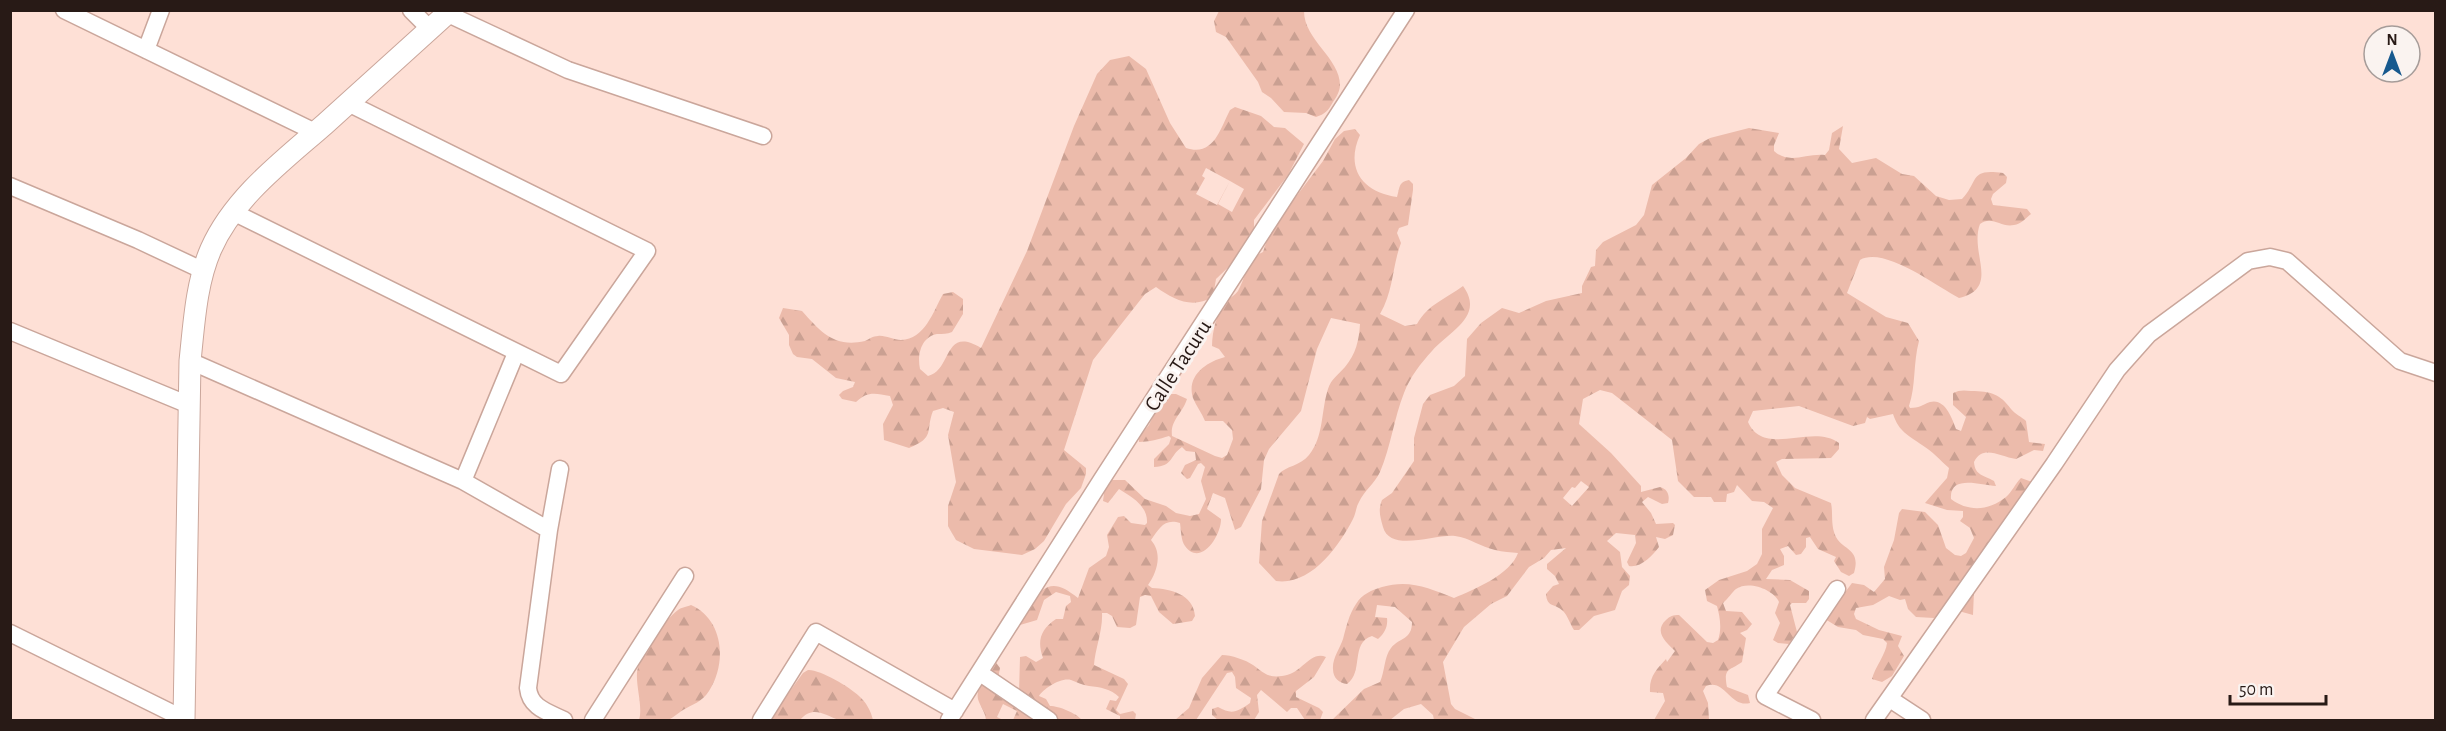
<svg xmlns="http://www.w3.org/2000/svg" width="2446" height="731" font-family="'Alegreya Sans',sans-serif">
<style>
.forest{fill:url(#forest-firs);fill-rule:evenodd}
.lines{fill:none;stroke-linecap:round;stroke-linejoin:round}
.minor-casing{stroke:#caa69b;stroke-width:19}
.major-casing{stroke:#caa69b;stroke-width:23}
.minor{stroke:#fff;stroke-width:16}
.major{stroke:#fff;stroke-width:21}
.labels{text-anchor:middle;stroke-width:6;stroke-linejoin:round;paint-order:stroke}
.street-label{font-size:22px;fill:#281a16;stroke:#faf3f0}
</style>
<defs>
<pattern id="forest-firs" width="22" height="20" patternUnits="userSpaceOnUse" patternTransform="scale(1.5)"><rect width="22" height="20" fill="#ecbbab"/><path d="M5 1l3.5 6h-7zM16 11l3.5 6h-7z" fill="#caa092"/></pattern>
</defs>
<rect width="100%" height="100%" fill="#fee0d6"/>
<path class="forest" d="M1219 11H1304C1304 40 1340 58 1340 85 1340 91 1336 98 1333 102 1328 111 1325 114 1316 117L1306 113 1284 112 1271 98 1262 92 1258 82 1226 37 1216 32 1214 21Z
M1129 56 1146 69 1170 123 1186 148C1214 157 1220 129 1230 110L1235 107 1261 116 1274 127 1285 128 1304 144 1288 175 1254 220V231L1238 258 1216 279 1213 297C1192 309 1174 300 1156 287L1145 294 1093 360 1064 450 1086 468V474L1081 488 1066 504 1044 541 1035 549 1022 555 974 549 956 540 948 526V506L956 482 948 435 954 412 943 408 933 411C925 431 936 437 909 448L884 440 883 424 893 405 890 396C875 393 867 391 856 402L842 399 839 395 843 391 853 387 855 382 836 378 812 359 797 357 793 354 789 345V335L779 318 783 308 802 311C821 332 834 348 865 341 869 339 873 336 878 336 885 335 893 340 901 340 925 339 933 312 943 294L953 292 963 299V314L952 332C947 334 943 334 937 334 921 337 917 355 920 369L928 376C952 371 943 325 981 348L1027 251 1074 126 1097 74 1110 60ZM1206 168 1230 181 1217 205 1196 194 1205 178 1202 176ZM1230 181 1244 189 1232 212 1218 204Z
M1843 126 1839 149 1852 163 1876 158 1902 174 1914 176 1936 196 1949 200 1962 199C1979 181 1969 168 2003 173L2007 177 2006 183 1993 194 1991 199 1993 205 2027 209 2031 214C2026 218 2021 224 2014 225 2001 228 1992 215 1980 224 1969 253 2001 288 1959 298 1936 286 1884 246 1860 260L1847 293 1886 317 1908 323 1919 341C1913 363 1916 386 1909 406L1910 408C1919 408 1922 405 1930 402 1945 398 1952 418 1956 429L1961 431 1966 417 1953 405V393C1959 390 1964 390 1971 391 1991 391 2000 394 2011 409 2015 414 2022 417 2026 421L2029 442 2045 444 2043 451 2034 450 2016 459C2000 457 1983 444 1974 462 1975 476 1984 475 1994 481L1996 486C1980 485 1949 474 1951 499 1968 512 1989 511 2006 497 2012 492 2015 484 2021 478L2032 482 1974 591 1973 615 1955 610 1944 612 1934 618 1916 617 1908 609 1905 599 1900 600 1889 596 1873 605 1856 608 1854 614 1856 619 1879 630 1902 636 1898 646 1904 656 1892 676 1882 682 1872 679C1875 667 1886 654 1887 643L1883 639 1863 635 1856 630 1838 627 1825 619 1852 583 1864 585 1874 592 1885 579 1884 567 1894 540 1899 513 1902 509 1925 512 1938 525 1946 548 1955 555 1961 556 1966 553 1974 538 1970 528 1960 521 1963 517V511L1947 510 1925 503 1947 478 1949 468C1940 460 1932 451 1922 445 1908 435 1899 432 1893 414L1870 419 1867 417 1865 423 1853 426 1799 406 1753 411 1748 422C1764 458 1812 423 1839 443V449L1831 458 1782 459 1776 462 1782 475 1795 488 1831 503C1833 512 1831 522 1834 532 1839 551 1862 546 1854 573L1849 576 1841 572 1834 561 1836 557 1818 549 1810 537 1806 538V547L1801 554 1796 555 1788 546 1780 549 1784 556V565L1772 570 1766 579 1790 580 1809 591V599L1806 603H1792L1790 605 1797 632 1789 644 1778 643 1773 640 1780 623 1775 613 1779 602C1774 590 1749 580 1736 589 1732 592 1728 599 1723 603L1726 611 1742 612 1752 624 1747 630 1740 633 1746 638 1742 662C1730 671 1723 667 1727 687L1748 695 1750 703C1730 708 1725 678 1706 686L1703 691 1708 703 1709 720H1654L1665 701 1663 693 1650 692C1649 676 1657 669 1666 659L1667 662 1675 651C1667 643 1653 632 1666 620 1670 616 1673 615 1679 615L1707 642 1713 643 1718 640C1722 629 1720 617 1717 606L1707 601 1705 590 1719 580 1747 571 1757 564 1762 554V529L1773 508 1764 502 1752 501 1737 485 1734 492 1727 494 1726 502H1714L1711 497H1694L1678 481 1672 440 1612 393 1600 390 1583 399 1579 424 1611 453 1641 486V492L1660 487C1668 489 1670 496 1668 503L1662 504 1648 497 1642 502 1651 513 1656 524 1673 523 1675 525 1673 535 1665 539 1656 537 1659 547C1652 556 1641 568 1629 566L1627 562 1636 543 1635 535 1616 533 1607 541 1620 552 1622 567 1630 576 1629 585 1622 591 1615 610 1594 616 1579 630H1574C1570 624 1568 616 1563 611 1555 603 1547 608 1546 594L1553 586 1559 584 1555 576 1547 569V564L1566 548 1551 550 1544 558 1529 567 1507 596 1491 604 1464 627 1443 662 1451 704 1455 709 1477 720H1434L1433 715 1421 704 1404 709 1390 720H1332L1364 689 1380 682C1385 671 1384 657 1391 648 1400 637 1412 640 1412 622L1395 607 1377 605 1375 617 1387 618C1388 626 1385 633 1378 639L1372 636C1350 643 1364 672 1347 684 1339 683 1333 678 1333 669 1332 659 1340 648 1343 639 1346 628 1349 614 1356 604 1362 594 1372 590 1382 587 1409 579 1429 588 1454 598 1475 589 1510 575 1518 553 1511 552 1503 552 1495 550 1481 547 1470 538 1455 536 1435 534 1390 553 1383 527 1380 516 1378 510 1382 500L1392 493 1414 461V438L1423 404 1430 395 1454 386 1465 376 1467 339 1481 323 1502 308 1519 313 1546 301 1582 293V286L1591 267 1595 266 1596 250 1603 242 1636 225 1644 215 1652 185 1686 158 1699 144 1710 138 1749 128 1779 133 1774 145V151C1789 165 1806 153 1825 155L1829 150 1832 133ZM1581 481 1589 487 1572 506 1563 498 1572 487 1575 488Z
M1355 129 1360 135C1345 168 1362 192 1397 197 1400 188 1398 182 1409 180L1413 184V190L1408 225 1399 228 1397 233 1401 243C1392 266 1394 290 1380 314L1405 326 1417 324C1428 304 1446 299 1463 286 1485 316 1450 331 1432 351 1421 363 1410 377 1404 393 1394 418 1391 446 1380 472 1375 483 1364 491 1359 502 1356 507 1356 513 1353 519 1339 546 1311 586 1276 581L1259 563 1262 521 1279 474C1286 466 1300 466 1309 455 1324 437 1321 410 1328 389 1331 379 1339 374 1345 367 1356 354 1359 340 1360 324L1331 318 1317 349 1301 411 1269 449 1264 460 1261 489 1241 527 1235 530 1225 498 1213 493 1207 509 1221 519C1221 537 1200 567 1185 546 1181 541 1181 530 1180 523 1164 518 1159 529 1151 540 1163 554 1157 572 1148 585L1152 588C1171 589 1193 594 1195 616L1192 621 1173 624 1159 612 1151 596 1145 595 1140 597 1136 625 1130 628 1117 627 1112 616 1107 613H1102C1103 630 1095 649 1094 665L1124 679 1128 684 1116 710 1120 714 1133 711 1136 714 1135 720H1120V716L1106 709 1110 700 1116 701 1119 697C1111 689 1100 687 1089 686 1082 685 1077 682 1071 680 1061 677 1043 689 1039 696L1046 699 1050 706C1059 706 1076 713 1082 720H1013L1017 711 1003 704 997 717 1003 720H986C985 712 982 709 979 702 973 689 988 671 994 660L1000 668 998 679 1019 693 1020 657 1026 656 1036 662 1043 658C1037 641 1040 630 1056 619H1063L1066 606 1071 602 1070 596 1056 592 1044 600 1037 620 1020 625C1020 616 1025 611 1030 604 1046 581 1057 581 1078 598L1089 568 1106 556 1109 547 1107 535 1118 517 1124 516 1131 523 1145 525 1147 523C1148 506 1132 497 1119 489L1108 503 1103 501 1105 486 1111 480H1125L1145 499 1166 506 1176 513 1190 516 1199 514 1206 499 1201 481 1205 467 1201 463 1198 464 1190 478 1187 479 1181 473 1185 465 1196 460 1195 452 1186 451 1182 447C1169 456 1174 466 1154 467V459L1169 444 1171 438 1169 436C1160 439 1148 442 1139 442V437L1149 425 1160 402 1170 394H1176L1187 399C1183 413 1170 420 1172 436L1215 456 1222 458 1227 455 1233 439 1232 430 1223 421H1205C1202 413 1196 406 1193 398 1186 376 1206 362 1225 357L1219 349 1212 346C1212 331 1217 312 1227 301 1231 297 1235 295 1238 291 1246 277 1247 259 1263 252L1270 231 1323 161 1335 139 1344 131Z
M691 605C724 620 727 663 709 691 702 702 693 704 683 710 678 713 672 719 667 720 660 723 647 720 639 720 643 707 636 688 637 673 638 657 664 620 678 610 682 607 686 607 691 605Z
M1222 655C1231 655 1246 660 1253 665 1264 673 1268 678 1282 676 1301 675 1310 650 1326 657L1314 677 1296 691V697L1319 708 1323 712 1320 720H1305L1297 708H1291L1287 712 1261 690 1257 695 1259 712 1254 720H1218L1212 715V709L1218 707C1232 715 1237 712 1250 703L1251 698 1236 688 1235 677 1232 672 1227 673 1196 720H1175L1189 708 1202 678Z
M808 670C819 669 850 687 859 696 866 702 871 711 873 720 863 720 848 723 839 720 824 715 813 705 800 720H769L803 673Z"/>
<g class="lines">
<defs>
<path id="minor" d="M64 10 315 132
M411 10 430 29
M448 14 568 70 763 136
M146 50 161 10
M10 186 138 240 204 271
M233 212 561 374 647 251 348 103
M10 331 189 405
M190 361 463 481 549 530
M560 469 549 530 528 688C530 708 548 712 564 720
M463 481 516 353
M10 633 184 719
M980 673 1049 720
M1890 699 1922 720
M593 720 685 576
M761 720 816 632 955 711
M949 720 1102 479 1406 10
M1812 720 1765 696 1837 589
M1874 720 2054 464 2117 370 2149 334 2248 261 2270 257 2287 261 2400 361 2436 373"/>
<path id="major" d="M184 720 190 361C194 324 196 283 211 249 234 197 284 160 325 124 367 86 409 48 451 10"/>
</defs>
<use href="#minor" class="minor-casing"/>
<use href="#major" class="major-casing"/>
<use href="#minor" class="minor"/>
<use href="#major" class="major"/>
</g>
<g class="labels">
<g class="street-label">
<text transform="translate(1177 365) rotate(-57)" y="8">Calle Tacuru</text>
</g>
</g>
<rect width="2446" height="731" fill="none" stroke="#281a16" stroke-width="24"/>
<g transform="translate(2392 54)"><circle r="28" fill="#faf3f0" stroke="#a69c99" stroke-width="1.5"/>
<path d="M0-4.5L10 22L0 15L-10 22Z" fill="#17598e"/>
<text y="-9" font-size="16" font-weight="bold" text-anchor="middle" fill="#281a16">N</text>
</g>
<path d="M2230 695v9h96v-9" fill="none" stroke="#281a16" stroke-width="3"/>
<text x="2239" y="695" font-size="18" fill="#281a16" stroke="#faf3f0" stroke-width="4.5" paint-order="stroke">50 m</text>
</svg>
